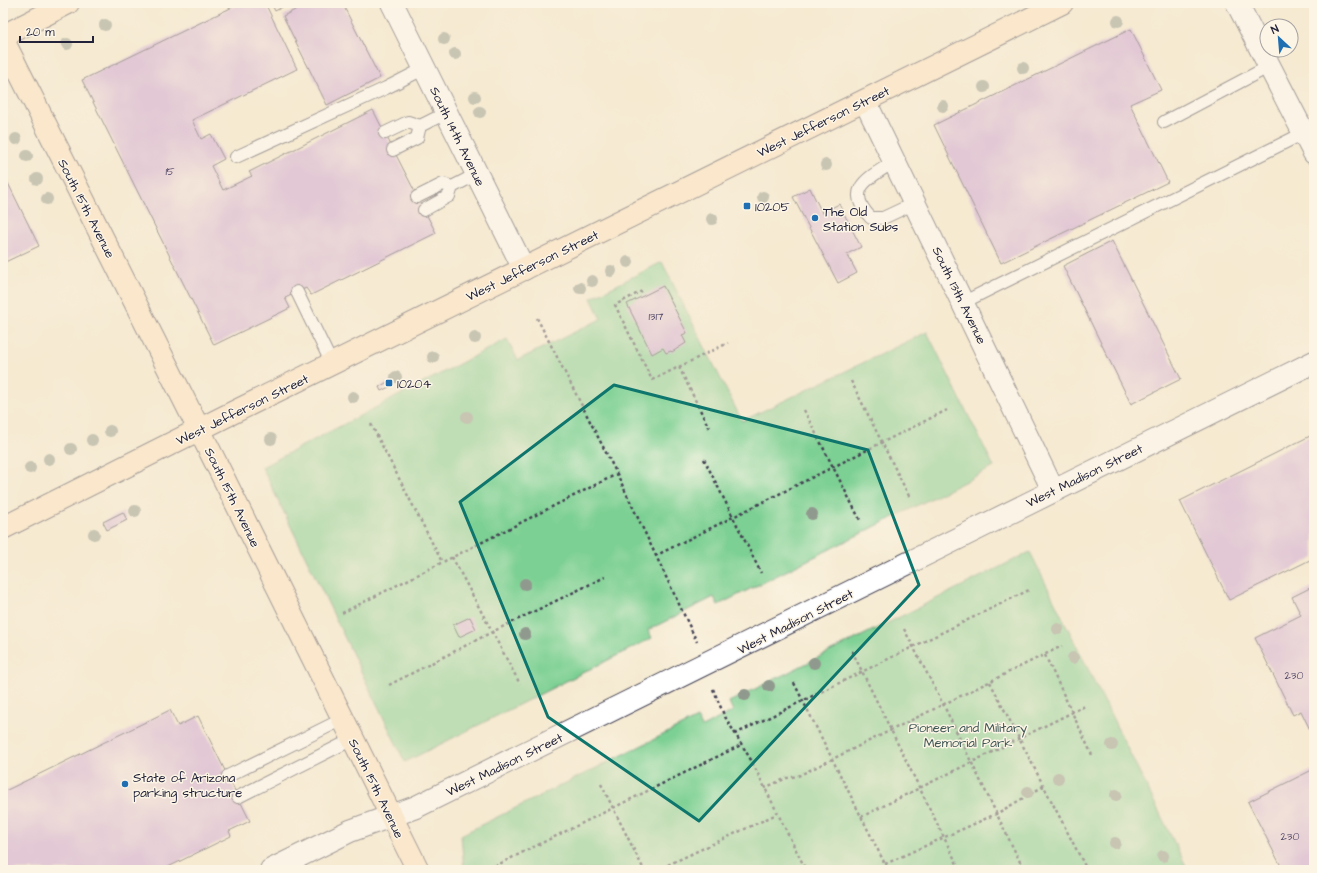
<svg xmlns="http://www.w3.org/2000/svg" width="1317" height="873" font-family="'Architects Daughter',sans-serif">
<style>
.green{fill:#7cd093;stroke:#4f7967}
.building{fill:#caa1d9}
.lines{fill:none;stroke-linecap:round;stroke-linejoin:round}
.lane-casing{stroke:#424052;stroke-width:14}
.street-casing{stroke:#424052;stroke-width:24}
.secondary-casing{stroke:#424052;stroke-width:24}
.path{stroke:#424052;stroke-width:2.5;stroke-dasharray:3 3;stroke-linecap:butt}
.lane{stroke:#fff;stroke-width:12}
.street{stroke:#fff;stroke-width:22}
.secondary{stroke:#fee5c5;stroke-width:22}
.tree{fill:#90998d}
.marked{fill:none;stroke:#0f766e;stroke-width:3;stroke-linejoin:round}
.poi-dot{fill:#1f6fb2;stroke:#fcf5e5;stroke-width:1.5}
.labels{text-anchor:middle;stroke-width:3;stroke-linejoin:round;paint-order:stroke}
.number-label{font-size:11px;fill:#4c4262}
.street-label{font-size:13px;fill:#22223b;stroke:#fcf5e5}
.poi-label{font-size:13px;fill:#22223b;stroke:#fcf5e5;text-anchor:start}
.park-label{font-size:13px;fill:#3d5655;stroke:#fcf5e5}
</style>
<rect width="100%" height="100%" fill="#fcf5e5"/>
<filter id="ink" filterUnits="userSpaceOnUse"><feTurbulence type="fractalNoise" baseFrequency=".025" numOctaves="2"/><feDisplacementMap in="SourceGraphic" scale="8" xChannelSelector="R" yChannelSelector="G"/><feConvolveMatrix kernelMatrix="1 2 1 2 8 2 1 2 1" color-interpolation-filters="sRGB"/></filter>
<filter id="wash" filterUnits="userSpaceOnUse"><feTurbulence type="fractalNoise" baseFrequency=".012" numOctaves="4" result="noise"/><feDisplacementMap in="SourceGraphic" scale="16" xChannelSelector="R" yChannelSelector="G"/><feGaussianBlur stdDeviation="0.9" result="paint"/><feColorMatrix in="noise" values="0 0 0 0 0 0 0 0 0 0 0 0 0 0 0 0 0 1.4 0 .05"/><feComposite in="paint" operator="in"/></filter>
<g filter="url(#wash)">
<rect width="100%" height="100%" fill="#f5ead1"/>
<path class="green" d="M662 262 742 421 927 332 994 467 718 605 714 597 648 630 652 638 405 762 262 467 507 339 518 360 601 319 591 298Z
M1030 552 1188 870H464L461 835 697 718 702 727 733 711 729 702Z"/>
<g id="blocks">
<path class="building" d="M241 3H265L297 69 192 120 201 139 211 134 224 159 211 166 223 190 252 176 249 172 373 110 436 233 311 295 306 288 285 298 290 308 214 345 82 80Z
M271 3H290L275 11Z
M309 3H342L380 78 327 105 283 16Z
M1131 29 1161 90 1130 104 1168 182 1001 263 934 125Z
M3 173 39 246 3 263Z
M810 188 822 213 839 204 861 247 847 254 857 273 838 283 793 197Z
M1112 241 1181 379 1131 404 1063 266Z
M663 286 687 333 682 335 686 343 672 352 671 351 666 353 663 348 652 354 627 304Z
M391 380 393 385 381 391 379 387Z
M1310 436 1314 444V558L1229 600 1180 501Z
M123 512 127 520 107 530 103 522Z
M1314 586V738L1301 711 1293 715 1255 638 1301 615 1292 597Z
M470 617 476 629 459 637 453 625Z
M170 710 178 726 198 716 250 821 229 831 231 836 162 870H3V792Z
M1314 769V870H1283L1248 802Z"/>
</g>
</g>
<g filter="url(#ink)">
<use href="#blocks" fill-opacity="0" stroke="#424052" stroke-width="1"/>
<g class="lines">
<defs>
<path id="lane" d="M1164 122 1270 66
M385 133 408 122 420 126 446 113
M393 150 417 138 420 126
M236 157 386 88 425 68
M895 161C871 177 842 188 871 218H883L915 203
M417 197 443 184 452 187 477 174
M424 210 449 196 452 187
M297 292 332 364
M964 302 1314 128
M228 776 343 719
M238 797 353 739"/>
<path id="street" d="M392 3 524 269
M1237 3 1314 153
M865 101 1053 490
M271 870 350 831 416 807 1314 362"/>
<path id="secondary" d="M3 36 68 3
M3 40 224 479 418 870
M3 528 232 413 1062 3"/>
</defs>
<use href="#lane" class="lane-casing"/>
<use href="#street" class="street-casing"/>
<use href="#secondary" class="secondary-casing"/>
<path class="path" d="M642 291 615 305 652 380 728 343
M537 318 617 474 697 642
M679 367 709 428
M851 381 910 498
M804 410 860 520
M371 424 442 562
M704 459 761 573
M655 556 947 410
M452 557 520 684
M342 613 617 474
M904 629 943 704 1024 870
M852 651 960 870
M1045 655 1092 755
M990 682 1087 870
M794 683 888 870
M389 685 492 632 605 577
M713 689 724 715 751 760 806 870
M735 734 1031 589
M601 784 644 870
M764 788 787 778 798 776 1062 646
M861 817 1085 706
M885 864 996 814 1044 786
M491 870V868L741 745
M657 870 777 814"/>
<use href="#lane" class="lane"/>
<use href="#street" class="street"/>
<use href="#secondary" class="secondary"/>
</g>
<g class="tree">
<circle cx="1118" cy="21" r="6"/>
<circle cx="105" cy="25" r="6"/>
<circle cx="444" cy="39" r="6"/>
<circle cx="67" cy="44" r="6"/>
<circle cx="455" cy="54" r="6"/>
<circle cx="1023" cy="68" r="6"/>
<circle cx="984" cy="87" r="6"/>
<circle cx="475" cy="97" r="6"/>
<circle cx="943" cy="106" r="6"/>
<circle cx="480" cy="112" r="6"/>
<circle cx="16" cy="139" r="6"/>
<circle cx="27" cy="156" r="6"/>
<circle cx="826" cy="165" r="6"/>
<circle cx="37" cy="179" r="6"/>
<circle cx="763" cy="197" r="6"/>
<circle cx="47" cy="199" r="6"/>
<circle cx="712" cy="219" r="6"/>
<circle cx="628" cy="262" r="6"/>
<circle cx="611" cy="271" r="6"/>
<circle cx="592" cy="281" r="6"/>
<circle cx="580" cy="288" r="6"/>
<circle cx="475" cy="338" r="6"/>
<circle cx="433" cy="357" r="6"/>
<circle cx="396" cy="377" r="6"/>
<circle cx="353" cy="397" r="6"/>
<circle cx="467" cy="417" r="6"/>
<circle cx="110" cy="431" r="6"/>
<circle cx="271" cy="439" r="6"/>
<circle cx="92" cy="440" r="6"/>
<circle cx="71" cy="449" r="6"/>
<circle cx="49" cy="459" r="6"/>
<circle cx="30" cy="468" r="6"/>
<circle cx="135" cy="511" r="6"/>
<circle cx="812" cy="514" r="6"/>
<circle cx="94" cy="534" r="6"/>
<circle cx="525" cy="584" r="6"/>
<circle cx="1058" cy="629" r="6"/>
<circle cx="525" cy="634" r="6"/>
<circle cx="1073" cy="658" r="6"/>
<circle cx="814" cy="663" r="6"/>
<circle cx="769" cy="686" r="6"/>
<circle cx="745" cy="695" r="6"/>
<circle cx="1112" cy="745" r="6"/>
<circle cx="1058" cy="778" r="6"/>
<circle cx="1028" cy="792" r="6"/>
<circle cx="1116" cy="795" r="6"/>
<circle cx="1115" cy="843" r="6"/>
<circle cx="1163" cy="856" r="6"/>
</g>
</g>
<path d="M0 0H1317V873H0ZM614 385 868 450 919 585 699 821 548 717 460 502Z" fill="#f5ead1" fill-opacity=".55" fill-rule="evenodd"/>
<path class="marked" d="M614 385 868 450 919 585 699 821 548 717 460 502Z"/>
<g class="poi-dot">
<rect x="743" y="202" width="8" height="8" rx="2"/>
<circle cx="815" cy="218" r="4"/>
<rect x="385" y="379" width="8" height="8" rx="2"/>
<circle cx="125" cy="784" r="4"/>
</g>
<g class="labels">
<g class="number-label">
<text x="170" y="175">15</text>
<text x="656" y="320">1317</text>
<text x="1294" y="679">230</text>
<text x="1290" y="840">230</text>
</g>
<g class="street-label">
<text transform="translate(823 121) rotate(-26)" y="5">West Jefferson Street</text>
<text transform="translate(458 136) rotate(64)" y="5">South 14th Avenue</text>
<text transform="translate(87 208) rotate(63)" y="5">South 15th Avenue</text>
<text transform="translate(532 265) rotate(-26)" y="5">West Jefferson Street</text>
<text transform="translate(960 295) rotate(64)" y="5">South 13th Avenue</text>
<text transform="translate(242 409) rotate(-26)" y="5">West Jefferson Street</text>
<text transform="translate(1084 475) rotate(-26)" y="5">West Madison Street</text>
<text transform="translate(233 497) rotate(64)" y="5">South 15th Avenue</text>
<text transform="translate(795 621) rotate(-27)" y="5">West Madison Street</text>
<text transform="translate(504 764) rotate(-26)" y="5">West Madison Street</text>
<text transform="translate(377 788) rotate(64)" y="5">South 15th Avenue</text>
</g>
<g class="poi-label">
<text x="755" y="211">10205</text>
<text x="823" y="216">The Old<tspan x="823" dy="15">Station Subs</tspan></text>
<text x="397" y="388">10204</text>
<text x="133" y="782">State of Arizona<tspan x="133" dy="15">parking structure</tspan></text>
</g>
<g class="park-label">
<text x="968" y="732">Pioneer and Military<tspan x="968" dy="15">Memorial Park</tspan></text>
</g>
</g>
<rect width="1317" height="873" fill="none" stroke="#fcf5e5" stroke-width="16"/>
<g transform="translate(1279 38) rotate(334)"><circle r="19" fill="#fcf5e5" stroke="#a5a1a1"/>
<path d="M0-3L7 15L0 10L-7 15Z" fill="#1f6fb2"/>
<text y="-6" font-size="11" font-weight="bold" text-anchor="middle" fill="#22223b">N</text>
</g>
<path d="M20 36v6h73v-6" fill="none" stroke="#22223b" stroke-width="2"/>
<text x="26" y="36" font-size="12" fill="#22223b" stroke="#fcf5e5" stroke-width="3" paint-order="stroke">20 m</text>
</svg>
